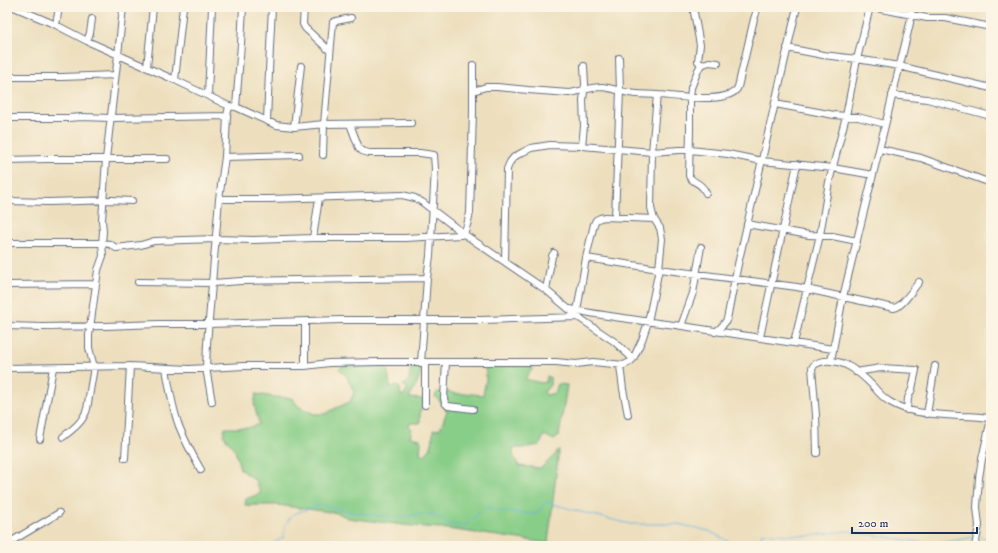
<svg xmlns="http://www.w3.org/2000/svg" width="998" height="553" font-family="'IM FELL DW Pica',serif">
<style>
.green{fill:#89ce88;stroke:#527e73}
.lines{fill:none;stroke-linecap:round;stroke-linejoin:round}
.stream{stroke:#69b3e1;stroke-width:1}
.minor-casing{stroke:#646d80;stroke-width:8}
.minor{stroke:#fff;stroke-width:6}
</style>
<rect width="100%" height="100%" fill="#fcf5e5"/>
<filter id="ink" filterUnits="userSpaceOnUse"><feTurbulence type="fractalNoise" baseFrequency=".025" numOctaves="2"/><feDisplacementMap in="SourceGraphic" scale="8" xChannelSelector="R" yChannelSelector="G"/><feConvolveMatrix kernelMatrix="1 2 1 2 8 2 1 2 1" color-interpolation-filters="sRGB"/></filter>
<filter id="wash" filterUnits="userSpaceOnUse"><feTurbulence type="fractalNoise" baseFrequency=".012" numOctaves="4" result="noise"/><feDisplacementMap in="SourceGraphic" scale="16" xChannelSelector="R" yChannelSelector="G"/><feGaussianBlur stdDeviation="0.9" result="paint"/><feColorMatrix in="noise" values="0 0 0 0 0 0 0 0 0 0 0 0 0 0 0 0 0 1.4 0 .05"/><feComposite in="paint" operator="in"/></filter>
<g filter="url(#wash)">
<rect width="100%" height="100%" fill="#eddfbe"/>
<path class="green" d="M387 365 390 387 397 386 400 388 401 396 404 395 408 389 403 385C411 381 410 373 410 366H419L421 370 418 381 409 398 423 399V406L420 411V423H410L409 426 412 429 410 437 420 439 421 443 420 453 424 455C433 449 433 440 433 430L440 429 447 411 442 404 435 397 437 392H449L456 394H472L483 395 486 379 485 366 502 367 522 365 533 368 525 379 541 383 546 382 547 376 550 377V385L544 392 547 395 555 393 558 384 567 385 559 436 554 440 544 435 540 445 522 448H513V455L519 466 541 468 555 455 559 449 548 543 441 528 412 526 348 518 338 513 277 505H245L246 499 261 493 255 480 240 469 235 450 223 435 225 428H248L259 424 254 404 256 394 274 397 292 398 298 406 314 414H325L336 408 350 402 354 392 347 377 339 369 342 366Z"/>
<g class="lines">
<path class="stream" d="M980 537 991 540
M269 546 283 538 285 525 293 514 321 505 351 512 391 517 433 514 451 525H467L485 506 497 511 536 514 546 502 581 512 630 524H678L709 531 737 546
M756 546H760L762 533 806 536 846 531 933 544 975 537"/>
</g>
</g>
<g filter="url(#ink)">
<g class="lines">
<defs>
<path id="minor" d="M14 7 56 25 87 41 175 80 229 106 236 107 276 125 294 127 324 124 411 123
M304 7 303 24 305 28 330 51
M693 7 700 45 698 61 701 65
M870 7 892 11 927 18H945L991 27
M56 25 59 7
M87 41 90 33 92 19
M787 48 823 55 857 59 899 66 991 88
M147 67 153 7
M7 77H62L115 75
M175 80 183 7
M473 91 486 87H497L528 90 569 93C580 92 590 87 602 87 611 88 620 91 629 93 639 95 649 94 659 95 675 96 731 105 738 87L754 19 758 7
M208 95 212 7
M892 95 927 99 991 116
M775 104 834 115 858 117 885 124
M236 107 241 44 243 7
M7 118H68L82 117 111 118 227 116
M267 121 270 47 272 7
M350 124 359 148 362 151 369 153H420L434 155 435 169 430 256 427 278 421 363
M294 127 301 66
M582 146 584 126 583 100 585 84 584 66
M880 149 921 158 991 183
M323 155 324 124 333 22 336 21 351 18
M225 157 299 155
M7 160 47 159H167
M706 193C701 181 693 184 689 176L690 130V98L691 88 698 70 701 65 709 62 718 63
M7 201 49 202 112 200 132 201
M615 217 620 91 619 58
M747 224 809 235 832 236 857 241
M313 238 319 198
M7 243H102L110 244 116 248 141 245 154 241 216 239 253 240 313 238H405L461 235 464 234 467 225 470 213 473 112V65
M586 258 659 269 797 287 894 308C902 307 913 289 919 282
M505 261 507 169 510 162 514 157 523 152 531 148 550 145 582 146 652 152 679 150H690L728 154 762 161 833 168 873 175
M138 282 213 283 241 281 427 278
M7 285 96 284
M546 290 552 256 554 253
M570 309C607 317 645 321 682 326 732 334 783 341 833 349
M577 311 586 258 594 224 596 220 600 218 605 217 654 219
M305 322V366
M7 326 42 327 105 326 158 324H208L341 320H482L578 317
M681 326 693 293 701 247
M715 332C721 328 724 325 727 319 732 295 736 271 742 247 761 167 778 87 797 7
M760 337 797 164
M794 343 820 235 829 182 846 116 857 59 870 7
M633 359 642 340 648 322 659 269 662 239 660 228 654 219 651 208 652 152 657 95
M831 361 843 297 906 40 910 23 912 7
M446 362 444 398 445 403 448 406 473 409
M425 363V405
M620 366 623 389 628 415
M7 368 130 366 189 369 244 366H305L329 363 380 362H556L576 364 593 362 624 365 630 362 633 359 615 342 578 317 546 290 464 234 422 202 415 198 402 195 269 199H219
M166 368C169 387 172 407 179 426 185 441 193 456 201 470
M856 372 881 368 916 370 912 389 908 398 907 410
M212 402 206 368 207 344 219 199 225 157 227 116 229 106
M927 414 935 366
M63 437C73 429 83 422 87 409L94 367 89 348V335L98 270 103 256 102 243 103 232 102 220 106 159 119 46 123 7
M40 439 53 368
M817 453 816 415 812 368C814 363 819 362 824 361 844 359 859 372 872 385 877 391 883 398 890 402 912 415 936 414 961 416 971 416 981 416 991 419
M125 458 130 366
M7 544 59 513
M975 546 979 526 977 507 979 478 982 459 991 419"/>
</defs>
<use href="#minor" class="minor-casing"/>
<use href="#minor" class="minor"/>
</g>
</g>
<rect width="998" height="553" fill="none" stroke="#fcf5e5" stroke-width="24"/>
<path d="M852 527v6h125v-6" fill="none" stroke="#1b2f5e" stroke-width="2"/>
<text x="858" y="527" font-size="12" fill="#1b2f5e" stroke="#fcf5e5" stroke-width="3" paint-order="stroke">200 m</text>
</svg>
